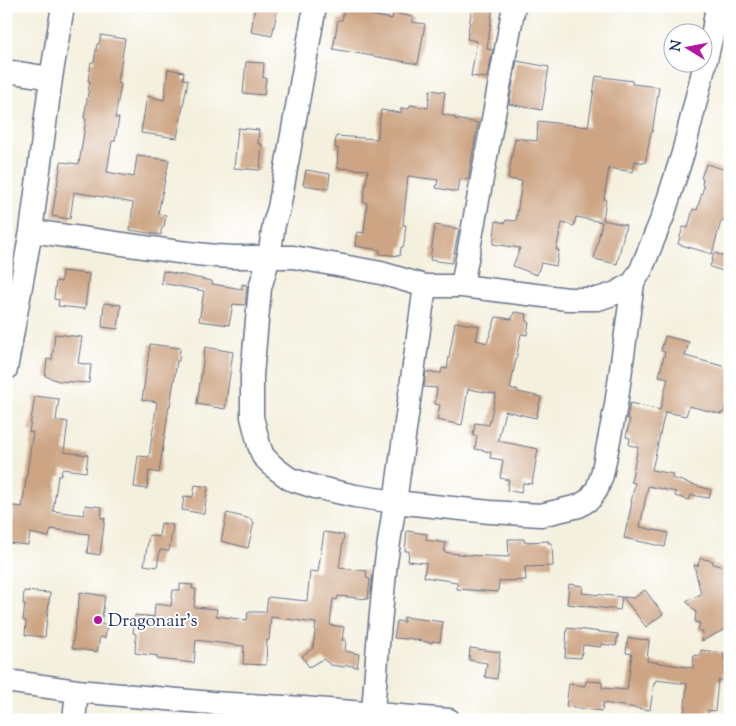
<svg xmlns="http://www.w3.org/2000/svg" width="736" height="726" font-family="'Sorts Mill Goudy',serif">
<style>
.building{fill:#cda584}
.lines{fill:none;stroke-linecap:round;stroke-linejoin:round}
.minor-casing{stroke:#67738b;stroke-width:25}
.minor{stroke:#fff;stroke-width:22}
.poi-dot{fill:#b5179e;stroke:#fff;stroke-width:2}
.labels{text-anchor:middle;stroke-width:4;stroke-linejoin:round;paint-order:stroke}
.poi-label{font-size:18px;fill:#1b2f5e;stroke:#fff;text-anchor:start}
</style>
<rect width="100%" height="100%" fill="#fff"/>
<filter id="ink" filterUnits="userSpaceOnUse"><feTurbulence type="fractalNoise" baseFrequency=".02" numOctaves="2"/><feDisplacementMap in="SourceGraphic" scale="10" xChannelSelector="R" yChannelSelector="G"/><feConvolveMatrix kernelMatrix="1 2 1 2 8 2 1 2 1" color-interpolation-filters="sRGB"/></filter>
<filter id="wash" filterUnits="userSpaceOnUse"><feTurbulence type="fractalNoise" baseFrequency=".0096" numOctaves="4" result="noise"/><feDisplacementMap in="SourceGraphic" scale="20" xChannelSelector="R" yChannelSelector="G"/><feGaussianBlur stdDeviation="1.12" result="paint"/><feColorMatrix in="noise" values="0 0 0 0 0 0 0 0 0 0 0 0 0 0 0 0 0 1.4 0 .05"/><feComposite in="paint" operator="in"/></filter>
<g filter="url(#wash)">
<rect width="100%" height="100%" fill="#f4f0de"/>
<g id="blocks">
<path class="building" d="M255 6H278L272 36 251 32Z
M472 6H493L487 49 493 50 487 78 471 76 477 41 467 39Z
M344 10 392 19 393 13 413 17 412 22 425 24 418 64 333 49 338 20H342Z
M101 35 125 39 118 83 121 84 115 118H119L115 141H112L107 172 134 177 137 156 169 160 158 214 166 215 164 227H163L161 230V235L130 230 133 203 103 197 74 192 70 219 52 216 61 162 79 164 86 119 84 118 90 81H88L91 62H94L97 44H99Z
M517 61 549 67 542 110 509 104Z
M246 62 264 63 263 78H266L264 95 243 93Z
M168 69 184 72 183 79 188 80 177 138 141 133 147 96 164 100Z
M596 76 632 81V84L659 87 652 133H651L645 163 635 161 633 172 609 168 604 199H606L603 220 626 225 617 264 594 259 602 222 576 217 574 226 562 223 556 250H559L556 266 541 263 537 275 513 266 520 248 493 244 496 221 505 223 506 220 516 221 522 181 508 179 515 138 537 141 538 121 588 127Z
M430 90 445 92 442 114 455 117V119L478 123 468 180 460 179 458 192 436 188 438 180 408 176 403 225H406L404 244 403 247H401L400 256 380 254V250L355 246 357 232 364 233 367 203 363 202 368 170 337 168 338 148H335L336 136 377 139 381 110 401 113V108L409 109 410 105 428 108Z
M238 128 259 130 258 144H262L260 170 234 168Z
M706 164 730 171V223L721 221 712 254 678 244 683 227 688 228 693 209 697 210 704 186 702 185 703 179 701 178Z
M306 170 330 174 328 189 303 185Z
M435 225 459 229 452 263 430 260Z
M714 253 728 257 727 259 730 260V273L710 267Z
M62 271 89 274 85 309 58 306 59 300 54 299 56 281 61 282Z
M163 271 212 281V284L242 289V284L247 285 245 305 233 304 229 325 199 321 204 291 161 283Z
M104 303 121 305 118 329 102 327Z
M514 312 527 314 526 321 529 322 527 335 521 334 510 389 518 390V392L541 397 536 418 505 411 498 441 538 449 532 484 523 483 521 493 507 490 509 480 500 478 503 460 490 458 491 452 475 449 477 436H473L475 423 489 425 496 394 468 389 462 425 437 420 440 405 435 404 437 388 424 387 426 372 441 373 442 368 447 369 455 322 479 326 476 340 487 343 496 317 512 319Z
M55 334 82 337 78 363 91 365 89 383 59 381 45 376 47 359 52 360Z
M665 336 689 342 685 356 730 368V387L724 413H721V414L689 406 686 416 665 412 652 470 673 474 672 478 711 490 709 498 691 495 689 500 675 496 676 492 648 486 640 527 668 533 665 547 624 538 632 503H631L635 483 631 482 638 447 629 445 630 438 626 437 630 419H627L630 403 660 410 668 378 659 376 665 352 661 351Z
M150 344 180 348 179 361H177L170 406H169L159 473 149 471 147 489 134 487 138 456 149 457 157 402 142 400Z
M205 347 233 352 225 409 197 404Z
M35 396 59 399 56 420 68 422 64 452 88 455 86 472 62 469 61 476H58L53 511 84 515 85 505 102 507 101 518H105L100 555 87 553 89 534 51 529 49 537 30 533 28 545 8 543 13 506 22 507 33 432H29Z
M195 485 208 487 204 514 182 510 184 496 193 497Z
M227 513 251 519V521L254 522 248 548 221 541Z
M161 523 173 525 169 551 160 550 157 567 144 565 149 535 159 537Z
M407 531 427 534 426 540 446 543 444 552 466 555 509 557 508 539H524V542L549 541 548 543H552L553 566 525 567 526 580 499 581 498 592 457 589V582L424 577 426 563 408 561 409 551H405Z
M324 532 344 535 339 568 367 571 366 578 370 579 368 599 338 596 337 600 333 599 330 625 344 627 342 640H346L345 651 359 654 357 667 347 665 344 667 331 665 323 659 309 667 302 656 313 648 316 623 271 617 269 640H267L266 665 243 664 244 646 196 640 194 663 157 659 158 656 135 653 136 634 133 633 135 615 154 617 155 604 171 606 173 590H180V584L193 585 192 589H196L194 607 217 609 216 616 247 620 248 612H266L268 597 307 601 310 571 318 572Z
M700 558 713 561V564L730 569V619L727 628 702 641 703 632 698 630 700 623 695 622 696 612 686 601 701 594 694 565 698 566Z
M569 584 583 586 582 593 622 597 620 610 567 604Z
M645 590 663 614 646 627 623 597 634 598Z
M24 591 50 593 45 637 25 635 26 621 23 620 25 604H23Z
M80 592 105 596 101 624 107 625 105 638 100 637 97 652 72 648Z
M404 617 443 622 440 642 432 641V643L407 638V639L394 638 397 621 404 622Z
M567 628 618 634 616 646 601 644V647L583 645 581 658 565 657Z
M628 638 649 640 647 661 693 668 694 655 700 656 701 650 724 653V660H726L723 680H718L715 711 708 710 707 719 684 716 687 684 656 680 655 683H654L650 710 603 703 602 711 566 707 569 684 585 686 586 681 602 682V688L627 690 632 654 626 653Z
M470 648 500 652 497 679 485 677 487 663 469 660Z"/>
</g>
</g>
<g filter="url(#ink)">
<use href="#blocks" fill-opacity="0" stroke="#67738b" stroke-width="1"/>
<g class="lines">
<defs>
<path id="minor" d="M315 6 279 208 274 224 269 257 260 288 252 375V417L259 445 263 456 275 468 290 479 315 487 355 496 395 502 490 512 541 515 579 506 590 499 597 489 602 475 616 405 633 283
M6 71 51 78
M31 231 179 252 215 256 234 257H293L381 273 425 286H462L568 299H598L616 293 633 283 641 270 663 216 683 153 713 31 717 6
M462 286 514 6
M6 369 31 231 51 78 63 6
M6 681 77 691 212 703 303 708 449 720
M373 713 378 644 386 562 395 502 425 286
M74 720 77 691"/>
</defs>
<use href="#minor" class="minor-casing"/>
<use href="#minor" class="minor"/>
</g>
</g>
<circle class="poi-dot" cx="98" cy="620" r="5"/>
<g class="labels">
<g class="poi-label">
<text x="108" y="626">Dragonair's</text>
</g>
</g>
<rect width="736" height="726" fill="none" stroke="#fff" stroke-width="25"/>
<g transform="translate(688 48) rotate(280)"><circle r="24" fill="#ffffff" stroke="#a4acbf"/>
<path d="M0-4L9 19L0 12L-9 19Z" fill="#b5179e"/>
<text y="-8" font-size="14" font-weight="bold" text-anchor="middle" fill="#1b2f5e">N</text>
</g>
</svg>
